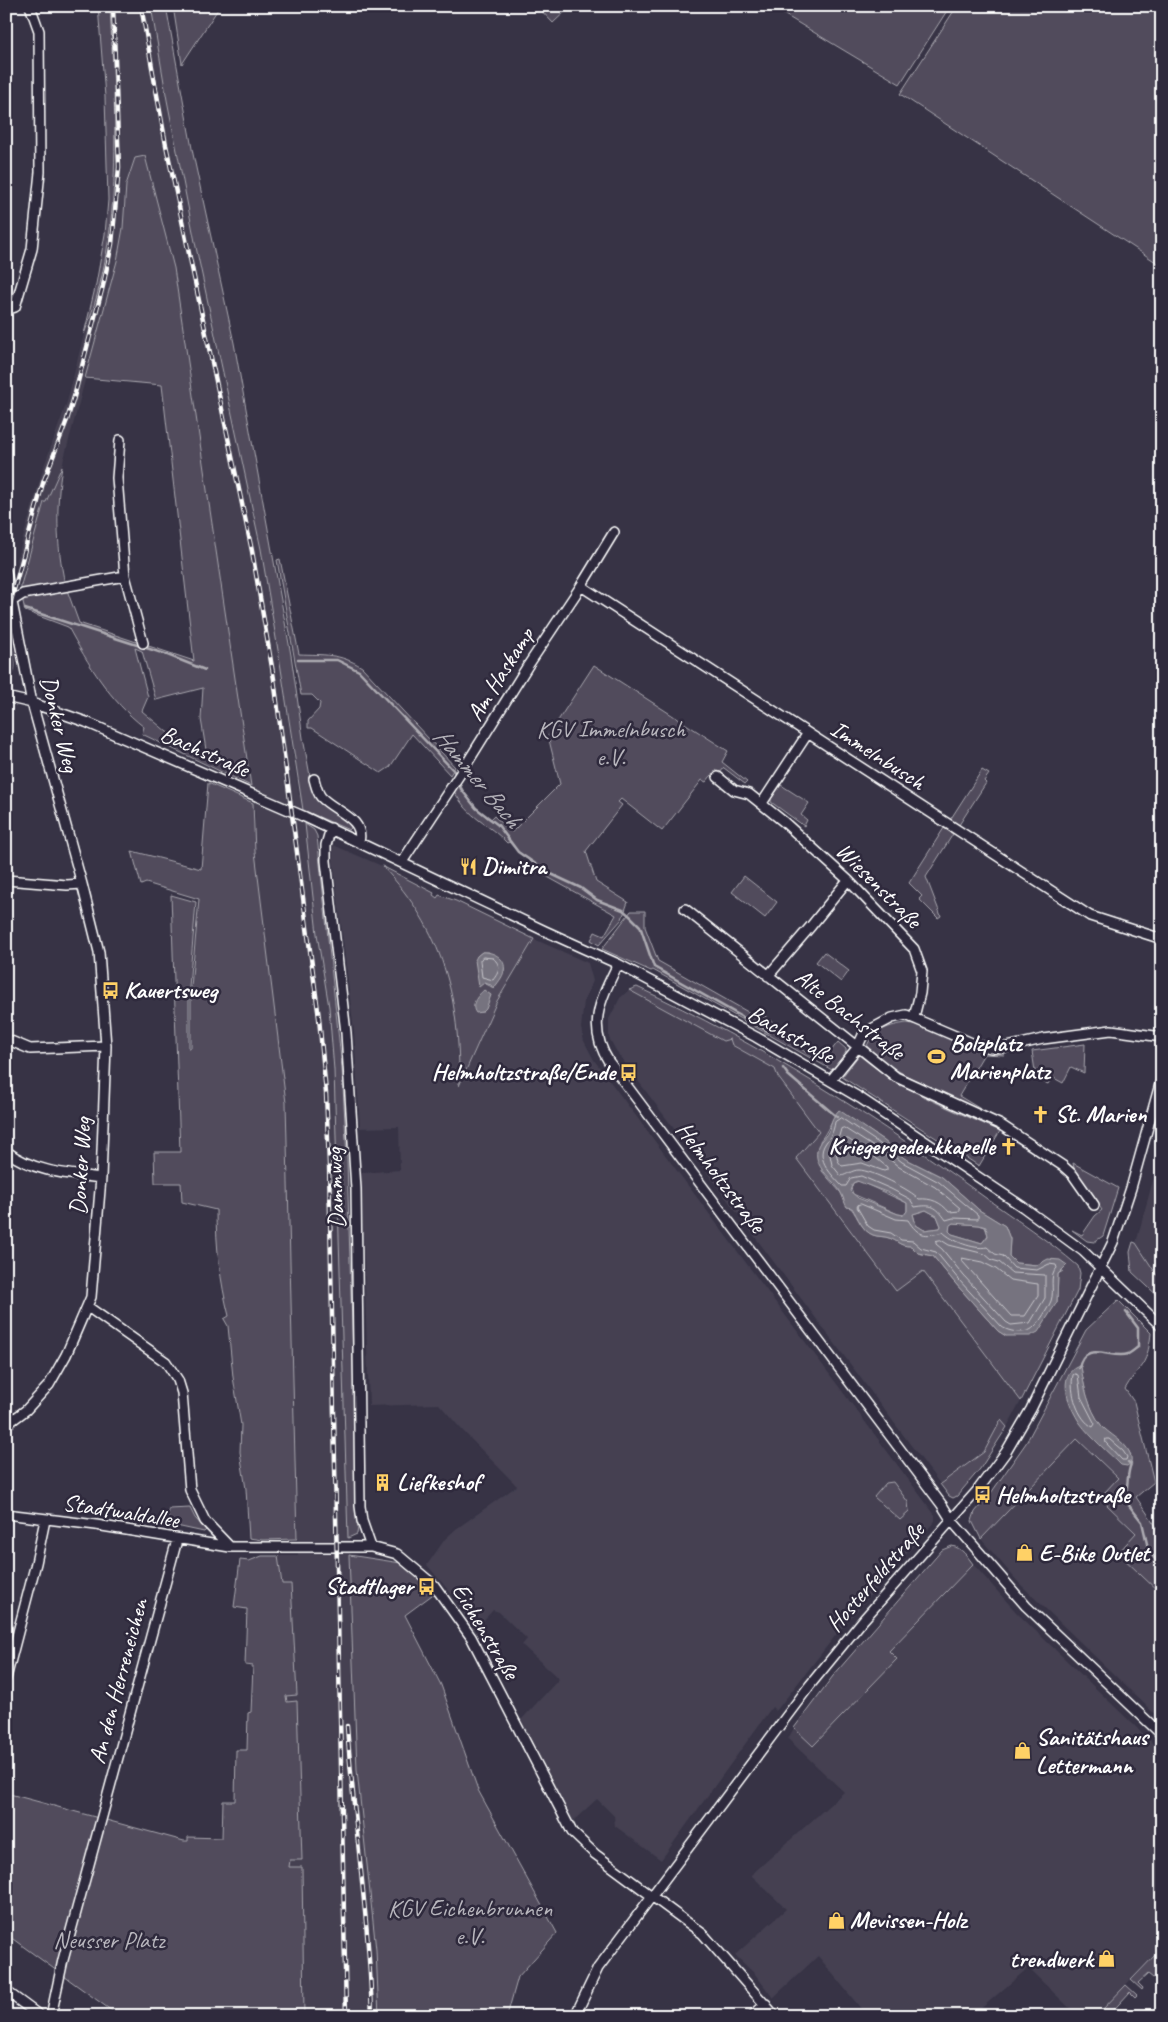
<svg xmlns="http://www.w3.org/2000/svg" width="1168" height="2022" font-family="Caveat,sans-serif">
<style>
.built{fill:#444051}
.green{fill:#514c5c;stroke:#a8a6ae;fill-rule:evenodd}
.water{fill:#76737f;stroke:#adabb2;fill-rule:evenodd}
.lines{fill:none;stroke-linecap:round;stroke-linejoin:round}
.shore{stroke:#c8c7cc;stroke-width:1}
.stream{stroke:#adabb2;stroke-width:2.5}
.minor-casing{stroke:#fff;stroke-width:12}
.minor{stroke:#2f2a3d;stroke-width:9}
.rail-casing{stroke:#fff;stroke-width:4.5}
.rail{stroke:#2f2a3d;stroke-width:2.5;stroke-dasharray:8;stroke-linecap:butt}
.labels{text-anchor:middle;stroke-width:5;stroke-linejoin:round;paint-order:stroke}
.street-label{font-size:24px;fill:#fff;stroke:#2f2a3d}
.park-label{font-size:24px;fill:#b9b7be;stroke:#2f2a3d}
.poi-label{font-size:24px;font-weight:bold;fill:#fff;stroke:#2f2a3d;text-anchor:start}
.water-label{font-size:25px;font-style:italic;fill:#b4b2b9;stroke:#2f2a3d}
</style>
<rect width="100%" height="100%" fill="#373345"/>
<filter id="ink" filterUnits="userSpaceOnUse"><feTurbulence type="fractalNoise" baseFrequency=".02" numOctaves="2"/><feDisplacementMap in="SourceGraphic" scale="10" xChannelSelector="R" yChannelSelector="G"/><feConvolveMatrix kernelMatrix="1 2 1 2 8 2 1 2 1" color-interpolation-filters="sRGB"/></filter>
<g filter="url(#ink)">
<path class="built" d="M110 6H151L167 100 196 247 261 549 279 656 299 795H301L317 934 329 1007 334 1070 357 1770 376 1950 379 2016H304L302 1868 289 1867 290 1860H302L297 1702H286V1696L297 1695 291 1584H282L278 1556H298L286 1102 255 852V816L250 777 174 268 145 156 135 158 126 184 123 228 117 261 62 466 46 502H44L21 585 17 559 43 469 67 402 84 334 92 314 109 235 114 187V124Z
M331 844 382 866 407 895 430 930 447 975 456 1014 460 1084 497 1001 534 939 588 963 593 981 584 1001 581 1028 584 1041 594 1060 935 1515V1521L839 1631 776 1711 772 1707 661 1860 615 1826 614 1816 597 1799 573 1821 521 1720 559 1679 522 1645 527 1639 499 1612 493 1610 474 1631 455 1598 427 1565 445 1539 456 1529 517 1486 462 1430 439 1404 369 1406 361 1173 400 1170 399 1127 360 1128 354 1031Z
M629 990 723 1041 730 1039 732 1045 776 1069 778 1077 819 1132 796 1157 896 1290 923 1270 1021 1401 1007 1427 1001 1420 984 1452 940 1484 618 1054 609 1038V1019L620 998Z
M1162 1175V1283L1136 1243 1153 1180Z
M1076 1438 1118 1478 1104 1493 1107 1505 1137 1533 1118 1553 1162 1595V1721L1019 1583 981 1539Z
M973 1564 1017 1613 1162 1752V1956L1157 1952 1096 2016H1078L1028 1968 977 2012 980 2016H867L818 1956 773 1998 755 1974 735 1955 786 1909 751 1875 844 1792 788 1739 794 1728 813 1746 897 1658 889 1651Z"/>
<path class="green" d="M98 6H110C115 115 125 231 84 334L96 284 105 234 108 200 105 97Z
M151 6H166L193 154 234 343 291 655 303 738 313 792 317 798 348 822 351 828 349 830 303 810 279 656 261 549 196 247 167 100Z
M173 6H220L182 64Z
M537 6H571L553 23Z
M770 6H950L900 84Z
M957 6H1162V266L900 94Z
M145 156 174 268 251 786 142 734 144 727C110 701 88 664 68 627L25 611 22 597 67 590 79 623 194 661 162 385 85 378 117 261 123 228 126 185 135 158ZM135 648 142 651 156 700 203 688 201 719 207 756 167 732 142 711 148 697Z
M62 466C56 506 56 543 65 584L21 591V585L44 502H46Z
M280 559 299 654C324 655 339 653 362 667L455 767 450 775 412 734 390 767 381 773 312 728H308V721L319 709 320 703 312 695H301L277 560Z
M10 637C13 653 21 672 6 683V642Z
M594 665 728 751 722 762 747 782 745 784 724 768 720 773 716 770 706 782 702 780 662 831 621 799 618 802 622 805 586 851 596 882 628 902 622 919 599 945 591 940 595 932 604 936 616 915 535 870 537 866 520 854 509 842 507 843C487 822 470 820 454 791L460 782C464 798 477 809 490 820L494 816 512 832 560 784 548 736Z
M982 770 989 774 984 781 986 783 959 825 950 820Z
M208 783 253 803 255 852 286 1103 297 1539 262 1540 249 1538 246 1489 240 1452 241 1425 233 1377 228 1326 224 1319 229 1316C220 1281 216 1246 216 1210L182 1202 181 1183H155L154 1152H180L171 895 196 902 189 987V1048H191V987L199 899 146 883 141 885 132 851 201 869Z
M781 785 809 803 801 815 807 820 804 826 771 802V799Z
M305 824 314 830 317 836 342 1068 347 1160 358 1528 357 1534 348 1538 334 1070 329 1007 317 934Z
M944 828 953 834 926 877 941 916 938 918 919 899 922 896 909 883Z
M382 866 434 893 433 895 437 898 439 895 456 901 534 939 497 1001 459 1086C460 998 444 931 382 866ZM482 952H489L505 969 494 988 484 983 477 956Z
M744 876 777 902 765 918 732 892Z
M631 911H645V927L658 961 762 1020 765 1016 791 1037 789 1039 814 1059 816 1057 823 1061 838 1042 846 1049V1053L832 1070 653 970 651 971 602 949Z
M824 952 849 971 841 982 816 962Z
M637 987C760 1044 874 1117 983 1196 1015 1219 1048 1240 1078 1266L1080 1273 1078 1290 1021 1401 923 1271 896 1291 796 1158 819 1132 778 1077 775 1069 732 1045 730 1039 723 1041 629 990ZM839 1111 883 1140 904 1158 942 1177 979 1210 1005 1226 1010 1239 1009 1256 1016 1263 1037 1265 1063 1271 1058 1274 1057 1302 1006 1336 998 1331 955 1283 933 1256 918 1253 911 1246C898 1246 899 1241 889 1238 884 1236 878 1237 873 1235 862 1231 858 1217 851 1208L847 1207 841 1193 822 1171 820 1141C829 1130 830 1121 839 1111Z
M907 1023 925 1026 978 1050H1001L1004 1055 984 1054 959 1096 992 1116C962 1101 883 1071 867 1046 873 1030 891 1025 907 1023Z
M1085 1044 1084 1073 1071 1067 1063 1083 1052 1077 1048 1084 1036 1078 1032 1051Z
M859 1055C900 1090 951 1109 1000 1131L979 1166 842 1077Z
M1073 1163 1118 1188 1103 1236 1094 1242 1087 1241 1072 1230 1082 1235 1095 1216 1102 1210 1075 1173Z
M859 1181 907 1203V1211L904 1215 898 1214 853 1194 851 1188 853 1183Z
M926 1210 937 1216 941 1226 940 1228 924 1230 916 1225 913 1214Z
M953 1223 979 1225 985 1227 988 1235 982 1243 952 1234 949 1231V1225Z
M1133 1242 1136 1243 1162 1283V1300L1132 1272 1130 1252Z
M1118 1300 1151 1333C1150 1343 1148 1356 1142 1365 1136 1373 1130 1380 1125 1389L1134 1402 1154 1482 1136 1497 1162 1535V1595L1118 1553 1136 1533 1107 1505 1104 1493 1118 1478 1077 1439 981 1539 972 1521 975 1512 991 1493 1026 1443 1086 1330ZM1081 1367C1084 1387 1088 1408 1101 1425 1110 1436 1124 1442 1131 1455L1068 1399Z
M1001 1420 1007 1427 980 1469 957 1496 953 1498 949 1496 940 1484 984 1452Z
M893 1482 908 1502 909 1512 900 1520 874 1497 886 1483Z
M190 1508 195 1518 206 1530 204 1532 167 1524 169 1509Z
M952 1546C962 1548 967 1556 973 1564L889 1651 897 1659 813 1746 794 1728 833 1676 942 1550Z
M349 1555 401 1563 419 1578 432 1595 405 1615 441 1685 478 1790 557 1933 518 1977 507 2016H379L376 1950 357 1770Z
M262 1556H278L282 1584H291L297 1695 286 1696 287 1702 297 1701 302 1860H290L289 1867H302L304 2016H119L6 1934V1793L184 1841H188V1837L222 1838 223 1801H235L236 1750H247L248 1713 251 1712 253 1666 245 1665 247 1609 234 1607 240 1560 249 1561Z
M1158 1952 1162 1956V1972H1159L1153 1978 1148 1974 1138 1983 1143 1988 1142 1990 1131 1980Z
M1126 1985 1137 1995 1135 1997 1130 1992 1108 2016H1105L1102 2010Z"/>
<path class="water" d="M482 952C492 951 507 958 504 971 503 977 497 984 493 989L491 985 484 983 479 987 475 960 477 956Z
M484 990 491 995 486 1009 483 1012 476 1013C470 1005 477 996 484 990Z
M839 1110 883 1140 904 1158 942 1177 979 1210 1005 1226 1010 1239 1009 1256 1016 1263 1037 1265 1048 1259 1060 1260 1067 1265 1058 1274 1057 1302 1038 1332 1030 1336H1006L998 1331 955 1283 933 1256 918 1253 911 1246C898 1246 899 1241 889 1238 884 1236 878 1237 873 1235 862 1231 858 1217 852 1208L847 1207C844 1203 844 1198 841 1193 833 1177 811 1168 818 1146 820 1140 827 1136 829 1130 833 1120 830 1120 839 1110ZM857 1181 889 1193 907 1203V1211L904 1215 898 1214 858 1198 850 1191 853 1183ZM926 1210 937 1216 941 1226 940 1228 924 1230 916 1225 913 1214ZM953 1223 979 1225 986 1227 988 1236 982 1243 952 1234 949 1231 950 1225Z
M1079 1366H1081C1084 1387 1088 1407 1101 1425 1110 1436 1134 1445 1131 1463L1127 1466 1121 1465C1108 1452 1091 1438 1080 1423 1070 1408 1055 1375 1079 1366Z"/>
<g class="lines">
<path class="shore" d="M483 957 493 958C502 966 499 972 493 980L482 977 480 961Z
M841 1118 880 1144 902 1162 939 1182 978 1215V1219L953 1218 946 1220C936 1206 932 1204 915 1207L910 1199 891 1189 861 1176 851 1178 846 1186H842C833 1176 815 1160 825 1144 831 1135 833 1134 835 1122Z
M844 1128 877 1149 899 1167 935 1187 960 1208V1211L949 1212C941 1202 931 1198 919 1199 911 1190 871 1170 859 1170 852 1170 847 1175 841 1176L832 1165 829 1150 839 1136 841 1129Z
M848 1139 872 1155 887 1167V1170L884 1171 862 1163 842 1166 838 1161 836 1152 845 1140Z
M861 1204 896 1219 908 1220C918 1236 925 1237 943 1232 952 1241 974 1250 987 1247L995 1254 1003 1256 1014 1268 1037 1270 1049 1264 1056 1265 1057 1268C1048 1276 1055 1290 1051 1301 1048 1308 1040 1322 1034 1327 1027 1335 1009 1332 1002 1327L959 1280 936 1252 921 1248 913 1241 901 1240 891 1233 874 1230 868 1226 857 1207 858 1205Z
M941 1240 949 1245 985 1254 992 1260 999 1262 1012 1273 1045 1275V1298L1030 1323 1011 1325 1006 1322 964 1276 942 1249 936 1244V1241Z
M962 1258 982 1262 996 1269 1010 1280 1038 1284V1296L1025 1316H1011L962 1261Z
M1075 1374 1078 1375 1081 1397 1095 1424 1093 1427C1078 1420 1069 1391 1073 1375Z
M1106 1439H1109L1123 1451 1127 1457 1126 1460H1122L1106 1443Z"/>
<path class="stream" d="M25 609 165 654 205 670
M298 660H337L359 671 454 771 456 776
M458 781 461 789 476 808 498 825 518 852 549 873 581 888 597 900 623 910 630 916 640 926 654 967 769 1032
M783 1068 788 1075 837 1117
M1079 1368C1084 1339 1112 1360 1128 1354 1131 1353 1135 1349 1138 1347V1328L1126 1312
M1128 1462 1131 1464C1126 1476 1129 1488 1124 1499L1142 1522 1148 1548 1162 1570"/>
<defs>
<path id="minor" d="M6 310 15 307 32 249 40 172 39 31 30 6
M6 572 32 703 82 884 99 952 106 1046 101 1178 91 1297 66 1355 49 1385 26 1410 6 1425
M125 576 143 643
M581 586 1090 916 1162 939
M12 601 23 594 125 576 117 478 120 440
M6 697 32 703 86 722 305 817 545 931 618 964 756 1037 860 1098 1023 1207 1083 1251 1162 1327
M718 777 734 790 749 794 784 822 848 880 914 949 922 971 920 993 914 1017
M314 779C316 786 317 792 321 797 335 812 365 818 359 842
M762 803 808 733
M331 828 326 845V861L346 1033 356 1189 360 1506 362 1521 371 1547
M402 862 466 765 527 667 581 586 614 532
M6 880 67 885 82 884
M685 909 896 1077 1001 1125 1063 1166 1073 1175 1094 1205
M618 964C601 999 586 1026 609 1062L942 1505 952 1521 1026 1606 1162 1735
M768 976 811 926 848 880
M6 1039 30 1049 106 1046
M831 1080 857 1048 864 1033 892 1018 906 1015 974 1044 991 1048 1007 1047 1043 1039 1111 1030 1162 1037
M6 1151C33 1172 68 1174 101 1178
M88 1307 166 1362 178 1380 182 1393 190 1490 205 1521 230 1547
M6 1514 96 1525 230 1547H371L397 1554 434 1585 471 1637 572 1832 595 1854 703 1934 775 2016
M6 1678 36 1563 45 1520
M6 1991 40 2016
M51 2016 63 1960 177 1540
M575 2016 598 1968 810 1685 864 1619 977 1491 1006 1452 1031 1409 1113 1242 1131 1188 1162 1077
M752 2016 766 2004"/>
</defs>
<use href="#minor" class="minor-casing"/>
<use href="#minor" class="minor"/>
<defs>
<path id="rail" d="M141 6 166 145 252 551 274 679 319 1018 326 1093 329 1164 346 2016
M6 619 43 483 67 420 74 397 103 286 112 244 119 167 113 6
M347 1726C354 1823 369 1919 372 2016"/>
</defs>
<use href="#rail" class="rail-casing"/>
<use href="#rail" class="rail"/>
</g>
</g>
<defs>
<symbol id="restaurant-bare" viewBox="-9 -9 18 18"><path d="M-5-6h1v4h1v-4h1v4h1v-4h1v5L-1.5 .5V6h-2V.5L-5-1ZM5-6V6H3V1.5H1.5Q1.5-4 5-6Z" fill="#ffd166" stroke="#2f2a3d" stroke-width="2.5" paint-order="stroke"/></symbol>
<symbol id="bus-bare" viewBox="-9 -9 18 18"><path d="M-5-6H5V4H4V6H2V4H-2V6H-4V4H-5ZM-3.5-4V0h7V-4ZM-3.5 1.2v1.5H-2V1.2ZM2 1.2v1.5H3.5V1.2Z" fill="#ffd166" stroke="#2f2a3d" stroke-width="2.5" paint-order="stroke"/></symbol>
<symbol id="stadium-bare" viewBox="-9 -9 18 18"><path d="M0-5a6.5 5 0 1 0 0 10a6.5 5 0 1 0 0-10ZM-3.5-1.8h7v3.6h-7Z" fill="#ffd166" stroke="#2f2a3d" stroke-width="2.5" paint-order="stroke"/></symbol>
<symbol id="church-bare" viewBox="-9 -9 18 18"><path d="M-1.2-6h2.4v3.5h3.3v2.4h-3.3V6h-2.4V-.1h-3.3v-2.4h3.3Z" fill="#ffd166" stroke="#2f2a3d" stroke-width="2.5" paint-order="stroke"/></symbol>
<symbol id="building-bare" viewBox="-9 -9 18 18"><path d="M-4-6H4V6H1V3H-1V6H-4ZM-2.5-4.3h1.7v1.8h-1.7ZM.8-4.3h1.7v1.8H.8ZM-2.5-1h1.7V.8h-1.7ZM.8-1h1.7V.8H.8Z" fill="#ffd166" stroke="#2f2a3d" stroke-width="2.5" paint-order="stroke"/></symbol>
<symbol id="shop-bare" viewBox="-9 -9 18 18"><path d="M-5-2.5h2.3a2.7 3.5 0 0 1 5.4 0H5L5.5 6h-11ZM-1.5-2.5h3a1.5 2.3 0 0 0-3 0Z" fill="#ffd166" stroke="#2f2a3d" stroke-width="2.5" paint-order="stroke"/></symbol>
</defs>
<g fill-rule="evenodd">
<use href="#restaurant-bare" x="456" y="854" width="25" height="25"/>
<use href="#bus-bare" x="98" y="978" width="25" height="25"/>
<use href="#stadium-bare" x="924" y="1044" width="25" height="25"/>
<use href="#bus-bare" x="616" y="1060" width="25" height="25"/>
<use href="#church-bare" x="1028" y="1102" width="25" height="25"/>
<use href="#church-bare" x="996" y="1134" width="25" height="25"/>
<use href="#building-bare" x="370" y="1470" width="25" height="25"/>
<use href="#bus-bare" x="970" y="1482" width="25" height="25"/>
<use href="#shop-bare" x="1012" y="1540" width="25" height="25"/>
<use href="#bus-bare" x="414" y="1574" width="25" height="25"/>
<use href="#shop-bare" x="1010" y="1738" width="25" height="25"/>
<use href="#shop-bare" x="824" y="1908" width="25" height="25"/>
<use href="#shop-bare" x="1094" y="1946" width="25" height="25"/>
</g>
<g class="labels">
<g class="street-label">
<text transform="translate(500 674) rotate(-58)" y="8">Am Haskamp</text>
<text transform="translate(60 724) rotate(76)" y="8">Donker Weg</text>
<text transform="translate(205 751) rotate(24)" y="8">Bachstraße</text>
<text transform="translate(878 755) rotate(33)" y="8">Immelnbusch</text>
<text transform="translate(879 885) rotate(45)" y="8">Wiesenstraße</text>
<text transform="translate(850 1014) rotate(38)" y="8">Alte Bachstraße</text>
<text transform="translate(791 1034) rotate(29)" y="8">Bachstraße</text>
<text transform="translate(80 1166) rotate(-87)" y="8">Donker Weg</text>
<text transform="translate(721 1177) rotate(53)" y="8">Helmholtzstraße</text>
<text transform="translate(335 1188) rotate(-92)" y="8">Dammweg</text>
<text transform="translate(121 1511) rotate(9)" y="8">Stadtwaldallee</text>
<text transform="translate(875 1577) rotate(-49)" y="8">Hosterfeldstraße</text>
<text transform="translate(486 1631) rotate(59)" y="8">Eichenstraße</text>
<text transform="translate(118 1681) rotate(-75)" y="8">An den Herreneichen</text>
</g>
<g class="park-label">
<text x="611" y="737">KGV Immelnbusch<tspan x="611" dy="28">e.V.</tspan></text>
<text x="470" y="1916">KGV Eichenbrunnen<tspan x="470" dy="28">e.V.</tspan></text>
<text x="109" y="1948">Neusser Platz</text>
</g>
<g class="poi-label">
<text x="482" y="874">Dimitra</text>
<text x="124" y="998">Kauertsweg</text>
<text x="950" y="1051">Bolzplatz<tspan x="950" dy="28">Marienplatz</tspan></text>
<text x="615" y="1080" text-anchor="end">Helmholtzstraße/Ende</text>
<text x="1055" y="1122">St. Marien</text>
<text x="995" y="1154" text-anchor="end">Kriegergedenkkapelle</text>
<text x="397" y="1490">Liefkeshof</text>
<text x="996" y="1503">Helmholtzstraße</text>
<text x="1039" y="1561">E-Bike Outlet</text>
<text x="413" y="1594" text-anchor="end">Stadtlager</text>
<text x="1036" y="1745">Sanitätshaus<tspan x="1036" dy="28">Lettermann</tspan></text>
<text x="850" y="1928">Mevissen-Holz</text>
<text x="1093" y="1967" text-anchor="end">trendwerk</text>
</g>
<g class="water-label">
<text transform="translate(478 777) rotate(50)" y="9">Hammer Bach</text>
</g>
</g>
<rect width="1168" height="2022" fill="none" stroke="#2f2a3d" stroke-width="25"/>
<rect x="12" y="12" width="1143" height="1997" fill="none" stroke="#fff" stroke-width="2" filter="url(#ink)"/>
</svg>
